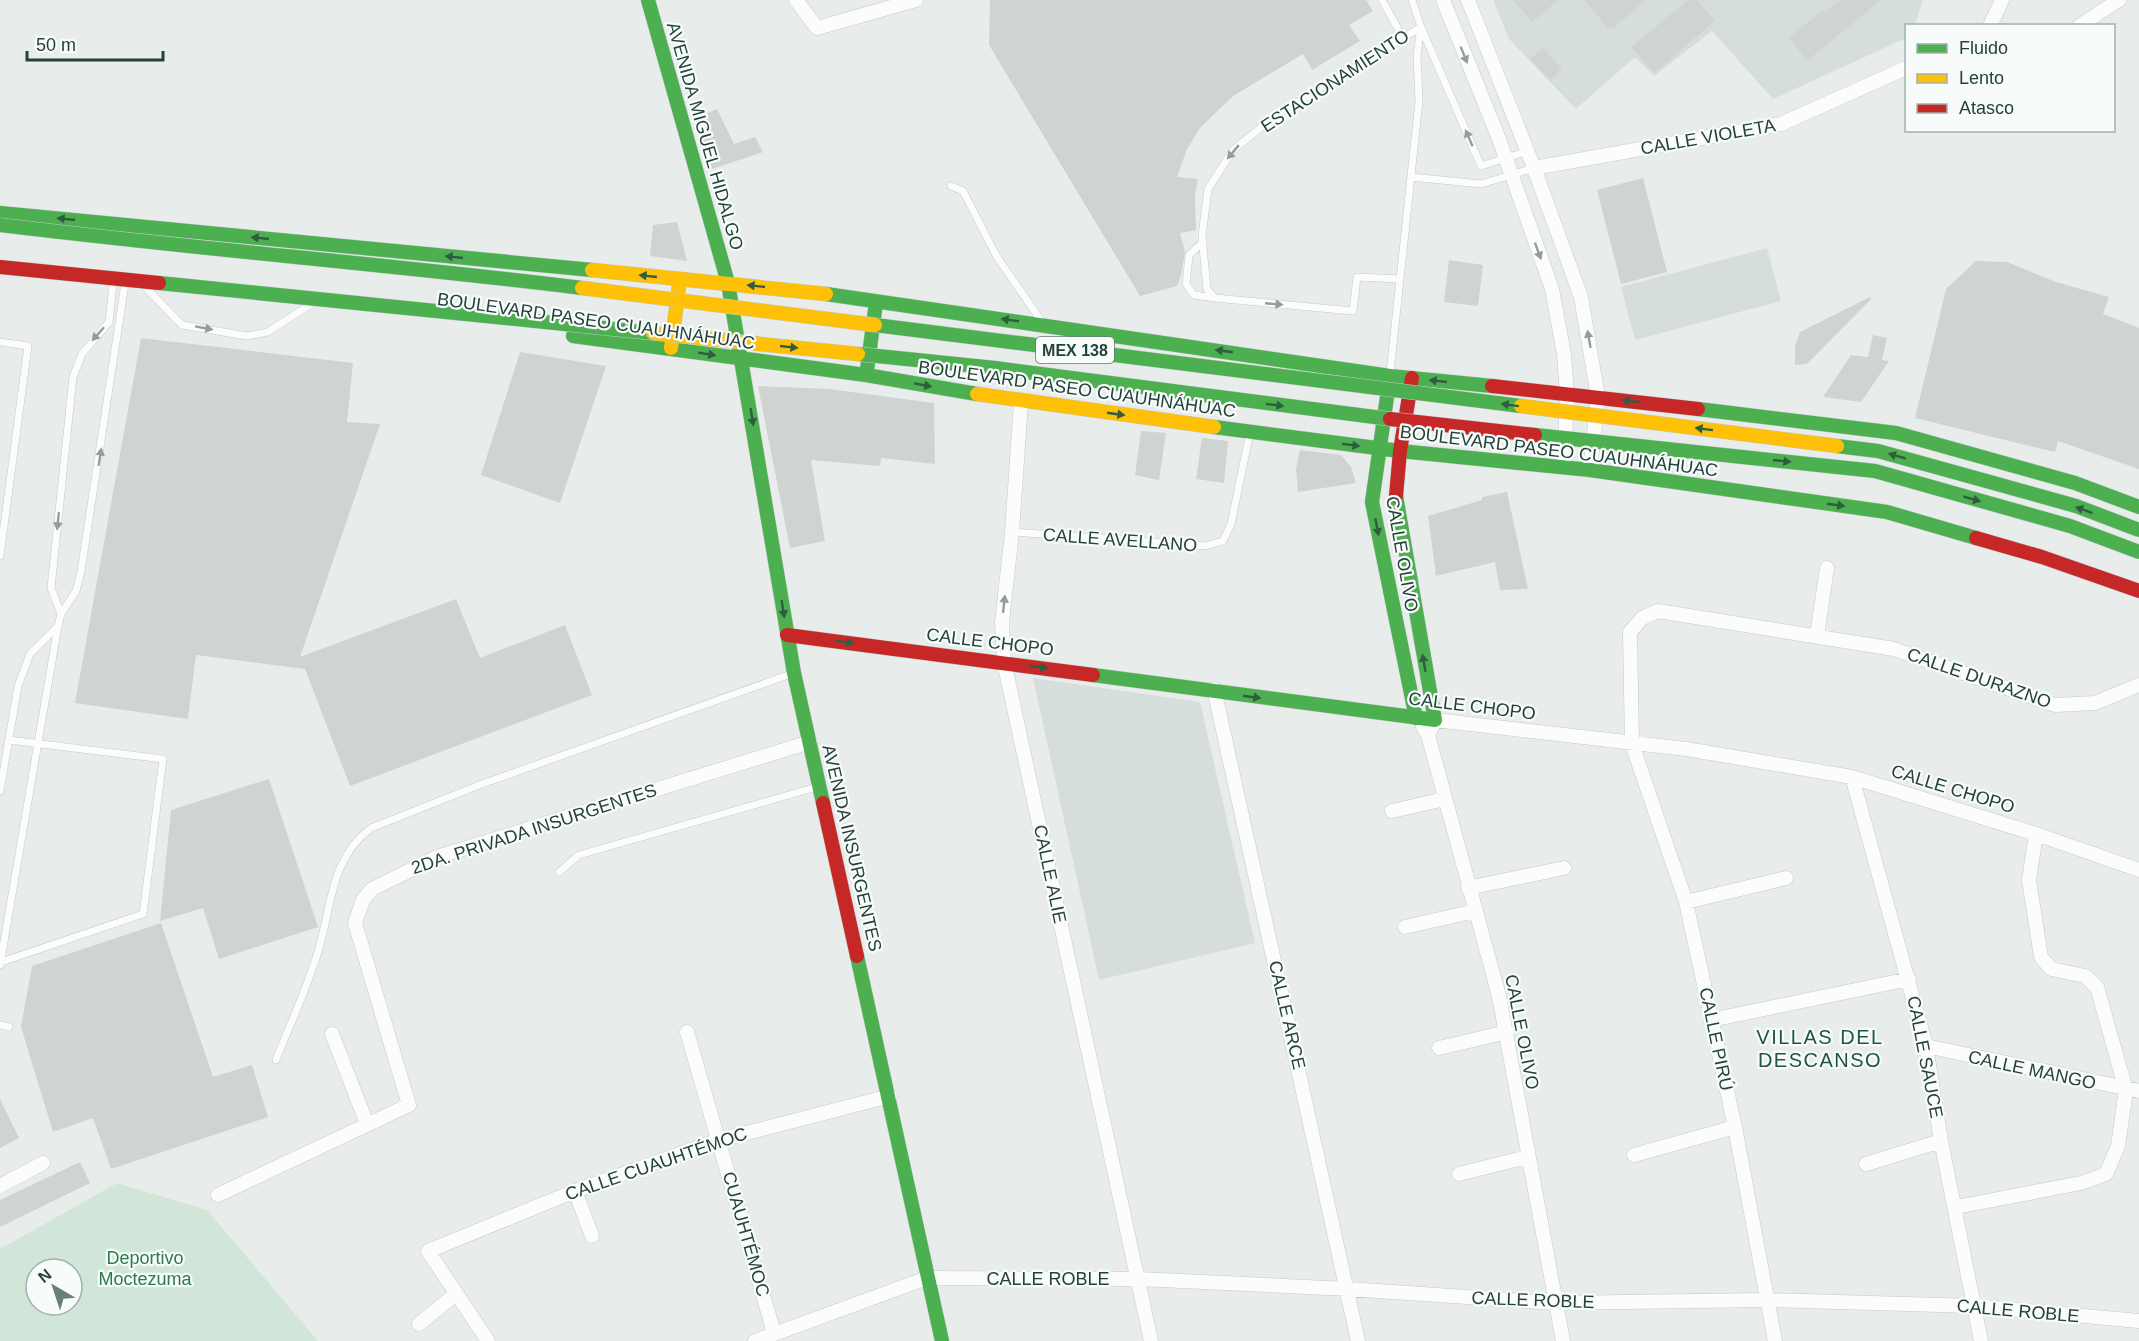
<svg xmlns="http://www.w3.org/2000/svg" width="2139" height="1341" font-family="Arial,sans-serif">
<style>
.built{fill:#d6dedb}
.green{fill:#d1e6d8;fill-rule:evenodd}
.building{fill:#cfd4d2}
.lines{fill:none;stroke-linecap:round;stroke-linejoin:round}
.lane-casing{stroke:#c5cac8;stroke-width:8}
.street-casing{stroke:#c5cac8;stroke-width:15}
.fast-casing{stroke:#c3cbc8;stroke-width:15}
.slow-casing{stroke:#c3cbc8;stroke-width:15}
.jam-casing{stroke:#c3cbc8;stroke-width:15}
.lane{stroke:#fcfcfc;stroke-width:7}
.street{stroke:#fcfcfc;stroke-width:14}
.fast{stroke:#4caf50;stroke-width:14}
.slow{stroke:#ffc107;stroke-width:14}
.jam{stroke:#c62828;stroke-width:14}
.fast-bridge-casing{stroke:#c3ccc9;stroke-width:15;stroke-linecap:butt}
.slow-bridge-casing{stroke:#c3ccc9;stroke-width:15;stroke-linecap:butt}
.jam-bridge-casing{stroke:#c3ccc9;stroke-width:15;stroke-linecap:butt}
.fast-bridge{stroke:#4caf50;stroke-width:14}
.slow-bridge{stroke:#ffc107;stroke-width:14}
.jam-bridge{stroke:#c62828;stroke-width:14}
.oneway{fill:#909f9b}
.oneway2{fill:#2e5d40}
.labels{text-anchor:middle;stroke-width:4.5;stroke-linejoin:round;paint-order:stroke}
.shield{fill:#f7fbf9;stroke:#637a73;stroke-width:1.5}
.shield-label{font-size:16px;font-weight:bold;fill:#24423a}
.street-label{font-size:18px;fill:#24423a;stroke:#f7fbf9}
.park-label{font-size:18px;fill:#2d7a4b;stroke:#f7fbf9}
.neighbourhood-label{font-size:20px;letter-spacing:1.5px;fill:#1f5548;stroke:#f7fbf9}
</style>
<rect width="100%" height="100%" fill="#e8edeb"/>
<path class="built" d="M1493 0H1923L1915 25 1906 26V38L1773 99 1712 31 1654 76 1635 57 1576 109 1509 39Z
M1767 248 1781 301 1635 340 1621 287Z
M1033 678 1200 702 1255 943 1099 980Z"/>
<path class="green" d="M117 1183 207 1210 318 1341H0V1249ZM36 1269H72V1305H36Z"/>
<path class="building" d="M990 0H1366L1373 11 1349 25 1360 41 1312 70 1303 54 1233 96 1200 128 1187 149 1177 177 1198 179 1195 196 1196 230 1180 233 1185 252 1181 275 1177 286 1140 296 989 45Z
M1513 0H1559L1532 22Z
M1584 0H1646L1613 28H1608Z
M1688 0H1697L1715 21 1654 73 1631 47Z
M1840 0H1881L1807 61 1789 37 1823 10 1825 12Z
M1543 48 1562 69 1550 80 1530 59Z
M717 109 734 144 755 137 763 152 709 170 694 119Z
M1643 178 1667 272 1621 284 1597 190Z
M677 222 687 261 650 256 653 225Z
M1449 260 1483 265 1478 306 1444 302Z
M1976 261 2007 262 2056 282 2109 297 2103 314 2139 328V469L2058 441 2055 452 1915 418 1946 289Z
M1870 297 1871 299 1807 364 1795 365V346L1800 332Z
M1873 335 1887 338 1882 360 1889 361 1861 402 1823 397 1851 355 1868 357Z
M141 338 353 363 347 422 380 424 300 657 456 599 480 658 565 625 592 695 350 786 305 669 196 655 188 719 75 703Z
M520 352 606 366 560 503 481 475Z
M758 386 829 389 934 403 935 464 881 458 880 466 811 460 825 541 790 548Z
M1141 431 1166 433 1159 480 1135 475Z
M1202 438 1228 441 1224 483 1196 479Z
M1300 450 1341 455 1351 467 1356 483 1298 492 1296 469Z
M1507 492 1528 589 1500 590 1495 562 1436 576 1428 516 1482 500V497Z
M269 779 318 927 219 959 203 908 160 921 171 810Z
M161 923 213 1077 252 1065 268 1117 111 1169 93 1118 53 1132 21 1027 32 966Z
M0 1099 19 1138 0 1148Z
M80 1162 90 1183 0 1227V1200Z"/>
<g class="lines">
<defs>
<path id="lane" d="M1382 0 1403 38
M1411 177 1481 184 1534 168
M951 186 963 191 997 257 1042 322
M1203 242 1189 255 1186 284 1194 295 1215 298
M1400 279 1357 277 1353 311 1215 298 1207 289 1202 236 1208 189 1233 150 1275 116 1421 27 1481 166 1528 151
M146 288 182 325 247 336 268 332 311 304
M0 342 28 346 0 556
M1390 373 1419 101 1417 55 1421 27 1412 0
M1012 532 1205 546 1223 541 1231 524 1250 432
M61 614 51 588 73 377 82 354 109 322 113 283
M0 791 18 686 30 654 58 626
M559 872 579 855 817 787
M1 962 143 914 163 759 9 740
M0 965 58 626 61 614 76 591 81 571 125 284
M0 1025 9 1027
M276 1060C289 1027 304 995 315 961 332 914 327 861 371 828L482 784 791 674"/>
<path id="street" d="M796 0 817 28 916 0
M1443 0 1499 139 1552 289 1564 354 1567 394 1564 467
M1468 0 1534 168 1581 297 1598 397 1590 470
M1990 26 2002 0
M2079 26 2119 0
M1534 168 1781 124 1906 68
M1021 402 1012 532 1002 622 1004 662 1151 1341
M1817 635 1827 568
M1214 689 1358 1341
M1423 727 1428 735 1499 996 1563 1341
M1428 735 1435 720 1686 749 1852 777 2036 834 2139 870
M1852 777 1926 1046 1941 1141 1981 1341
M1392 811 1445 799
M1468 888 1564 868
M1686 902 1786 878
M1405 927 1475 911
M1711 1020 1909 979
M687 1032 774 1333
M332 1034 367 1124
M1926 1046 2139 1091
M1439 1048 1507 1032
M1634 1155 1735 1127
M1866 1164 1941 1141
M1459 1174 1527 1157
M0 1186 43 1163
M575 1191 592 1236
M218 1195 409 1105 355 923 363 900 372 889 437 857 810 742
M1956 1207 2081 1183 2106 1174 2118 1146 2126 1090 2097 987 2085 976 2051 969 2041 957 2029 880 2036 834
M419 1324 456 1294
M488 1341 428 1251 575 1191 719 1140 890 1096
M755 1341 927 1278 1139 1279 1348 1289 1554 1303 1766 1300 1974 1306 2139 1321
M1775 1341 1735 1127 1686 902 1632 744 1630 632 1642 618 1658 611 1894 649 2055 705 2095 703 2139 685"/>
<path id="fast" d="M648 0 728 283 794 673 823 803
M0 213 592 270
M826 294 1390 376 1492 386
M573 336 866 375 977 394
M867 370 875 310
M1390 376 1372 502 1416 718
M1698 409 1896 433 2075 483 2139 507
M1214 427 1400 451 1590 470 1887 512 1976 538
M1093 675 1435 720 1396 496
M857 956 942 1341"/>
<path id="slow" d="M592 270 826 294
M671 348 679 286
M977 394 1214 427"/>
<path id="jam" d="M1492 386 1698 409
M1396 496 1400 451 1412 378
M1976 538 2042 557 2139 591
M787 635 1093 675
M823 803 857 956"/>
</defs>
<use href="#lane" class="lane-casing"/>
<use href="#street" class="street-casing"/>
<use href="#fast" class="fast-casing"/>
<use href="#slow" class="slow-casing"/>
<use href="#jam" class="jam-casing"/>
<use href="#lane" class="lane"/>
<use href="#street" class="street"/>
<use href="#fast" class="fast"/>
<use href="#slow" class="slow"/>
<use href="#jam" class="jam"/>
<defs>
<path id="fast-bridge" d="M0 225C194 249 388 264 582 288
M159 283 653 333
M875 325 1521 406
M858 354 995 368 1390 419
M1535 435 1875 471 2070 526 2139 552
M1837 446 1878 451 2076 506 2139 530"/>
<path id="slow-bridge" d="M582 288 875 325
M653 333 858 354
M1521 406 1837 446"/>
<path id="jam-bridge" d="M0 267 159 283
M1390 419 1535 435"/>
</defs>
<use href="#fast-bridge" class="fast-bridge-casing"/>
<use href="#slow-bridge" class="slow-bridge-casing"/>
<use href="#jam-bridge" class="jam-bridge-casing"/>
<use href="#fast-bridge" class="fast-bridge"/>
<use href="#slow-bridge" class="slow-bridge"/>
<use href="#jam-bridge" class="jam-bridge"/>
</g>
<defs><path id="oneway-solid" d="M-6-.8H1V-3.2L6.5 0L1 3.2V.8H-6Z" transform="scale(1.5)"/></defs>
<g class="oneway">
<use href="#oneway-solid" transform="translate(1464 55) rotate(68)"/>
<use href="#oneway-solid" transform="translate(1469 138) rotate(-113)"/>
<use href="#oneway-solid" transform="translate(1233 152) rotate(130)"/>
<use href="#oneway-solid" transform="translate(1538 251) rotate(70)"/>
<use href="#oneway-solid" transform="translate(1274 304) rotate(5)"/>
<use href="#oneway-solid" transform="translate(204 328) rotate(10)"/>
<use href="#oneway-solid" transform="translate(98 334) rotate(132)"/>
<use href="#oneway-solid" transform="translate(1589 339) rotate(-100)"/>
<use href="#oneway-solid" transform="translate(100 457) rotate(-81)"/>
<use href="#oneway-solid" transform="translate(58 521) rotate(96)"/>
<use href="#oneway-solid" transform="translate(1004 604) rotate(-84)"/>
</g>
<g class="oneway2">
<use href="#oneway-solid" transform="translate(66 219) rotate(-174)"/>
<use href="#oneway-solid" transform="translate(260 238) rotate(-174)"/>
<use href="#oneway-solid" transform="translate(454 257) rotate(-174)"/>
<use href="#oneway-solid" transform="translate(648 276) rotate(-174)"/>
<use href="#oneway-solid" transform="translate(756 286) rotate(-174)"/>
<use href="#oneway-solid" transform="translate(1010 320) rotate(-172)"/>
<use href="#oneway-solid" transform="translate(789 347) rotate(6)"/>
<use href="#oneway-solid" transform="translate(1224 351) rotate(-172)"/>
<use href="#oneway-solid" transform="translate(707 354) rotate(9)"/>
<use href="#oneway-solid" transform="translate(1438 381) rotate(-174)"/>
<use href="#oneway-solid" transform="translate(923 385) rotate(10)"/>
<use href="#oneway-solid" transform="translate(1631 401) rotate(-173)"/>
<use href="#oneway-solid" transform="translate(1275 405) rotate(7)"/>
<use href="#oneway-solid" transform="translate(1510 405) rotate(-173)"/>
<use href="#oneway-solid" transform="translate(1116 414) rotate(8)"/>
<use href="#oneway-solid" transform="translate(752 417) rotate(81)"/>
<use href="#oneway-solid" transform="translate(1704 429) rotate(-173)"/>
<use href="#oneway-solid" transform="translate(1351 445) rotate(7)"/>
<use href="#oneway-solid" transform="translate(1897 456) rotate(-164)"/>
<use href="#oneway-solid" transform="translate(1782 461) rotate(6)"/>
<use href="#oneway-solid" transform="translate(1972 499) rotate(16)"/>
<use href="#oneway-solid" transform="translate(1836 505) rotate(8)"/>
<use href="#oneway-solid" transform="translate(2084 510) rotate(-160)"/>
<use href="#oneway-solid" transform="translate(1377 527) rotate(79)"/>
<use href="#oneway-solid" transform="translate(783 609) rotate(81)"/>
<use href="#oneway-solid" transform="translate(845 642) rotate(7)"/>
<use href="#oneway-solid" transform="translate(1424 663) rotate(-100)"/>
<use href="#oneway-solid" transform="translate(1039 667) rotate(7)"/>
<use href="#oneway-solid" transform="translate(1252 697) rotate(8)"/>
</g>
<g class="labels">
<rect class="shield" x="1036" y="337" width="78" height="26" rx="4.5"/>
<g class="shield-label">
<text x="1075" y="356">MEX 138</text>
</g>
<g class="street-label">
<text transform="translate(1335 81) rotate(-33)" y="6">ESTACIONAMIENTO</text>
<text transform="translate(705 136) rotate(74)" y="6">AVENIDA MIGUEL HIDALGO</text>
<text transform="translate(1708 137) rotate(-10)" y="6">CALLE VIOLETA</text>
<text transform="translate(596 321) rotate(8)" y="6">BOULEVARD PASEO CUAUHNÁHUAC</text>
<text transform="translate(1077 389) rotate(8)" y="6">BOULEVARD PASEO CUAUHNÁHUAC</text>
<text transform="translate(1559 451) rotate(7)" y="6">BOULEVARD PASEO CUAUHNÁHUAC</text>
<text transform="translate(1120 540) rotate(4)" y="6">CALLE AVELLANO</text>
<text transform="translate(1402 554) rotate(80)" y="6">CALLE OLIVO</text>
<text transform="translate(990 642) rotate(7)" y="6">CALLE CHOPO</text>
<text transform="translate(1979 678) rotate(19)" y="6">CALLE DURAZNO</text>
<text transform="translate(1472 706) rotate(7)" y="6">CALLE CHOPO</text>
<text transform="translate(1953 789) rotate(17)" y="6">CALLE CHOPO</text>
<text transform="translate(534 829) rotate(-18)" y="6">2DA. PRIVADA INSURGENTES</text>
<text transform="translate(852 848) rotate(77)" y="6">AVENIDA INSURGENTES</text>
<text transform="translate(1050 874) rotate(78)" y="6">CALLE ALIE</text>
<text transform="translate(1287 1015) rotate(77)" y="6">CALLE ARCE</text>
<text transform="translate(1522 1032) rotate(79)" y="6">CALLE OLIVO</text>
<text transform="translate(1716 1039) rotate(78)" y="6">CALLE PIRÚ</text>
<text transform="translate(1925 1057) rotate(79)" y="6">CALLE SAUCE</text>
<text transform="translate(2032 1070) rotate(12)" y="6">CALLE MANGO</text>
<text transform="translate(656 1164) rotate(-19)" y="6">CALLE CUAUHTÉMOC</text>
<text transform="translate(746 1234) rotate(74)" y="6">CUAUHTÉMOC</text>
<text x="1048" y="1285">CALLE ROBLE</text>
<text transform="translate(1533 1300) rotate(2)" y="6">CALLE ROBLE</text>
<text transform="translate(2018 1311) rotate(5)" y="6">CALLE ROBLE</text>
</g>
<g class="park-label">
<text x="145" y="1264">Deportivo<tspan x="145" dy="21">Moctezuma</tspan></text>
</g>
<g class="neighbourhood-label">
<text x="1820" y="1044">VILLAS DEL<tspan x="1820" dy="23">DESCANSO</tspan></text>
</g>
</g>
<rect x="1905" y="24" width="210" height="108" fill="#f7fbf9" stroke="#a3b1ad" stroke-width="1.5"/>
<rect x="1917" y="44" width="30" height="9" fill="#4caf50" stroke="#a3b1ad" stroke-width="1.5"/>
<text x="1959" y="54" font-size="18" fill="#24423a">Fluido</text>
<rect x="1917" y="74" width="30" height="9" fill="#ffc107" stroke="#a3b1ad" stroke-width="1.5"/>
<text x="1959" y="84" font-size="18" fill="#24423a">Lento</text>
<rect x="1917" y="104" width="30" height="9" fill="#c62828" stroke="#a3b1ad" stroke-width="1.5"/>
<text x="1959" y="114" font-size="18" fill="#24423a">Atasco</text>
<g transform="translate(54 1287) rotate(321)"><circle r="28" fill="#f7fbf9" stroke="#a3b1ad" stroke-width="1.5"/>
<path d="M0-4.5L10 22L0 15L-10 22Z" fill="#697e78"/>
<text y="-9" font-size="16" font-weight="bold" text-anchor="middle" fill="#24423a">N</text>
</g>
<path d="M27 51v9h136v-9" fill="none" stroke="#24423a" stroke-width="3"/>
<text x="36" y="51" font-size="18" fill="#24423a" stroke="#f7fbf9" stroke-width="4.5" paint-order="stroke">50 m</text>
</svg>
